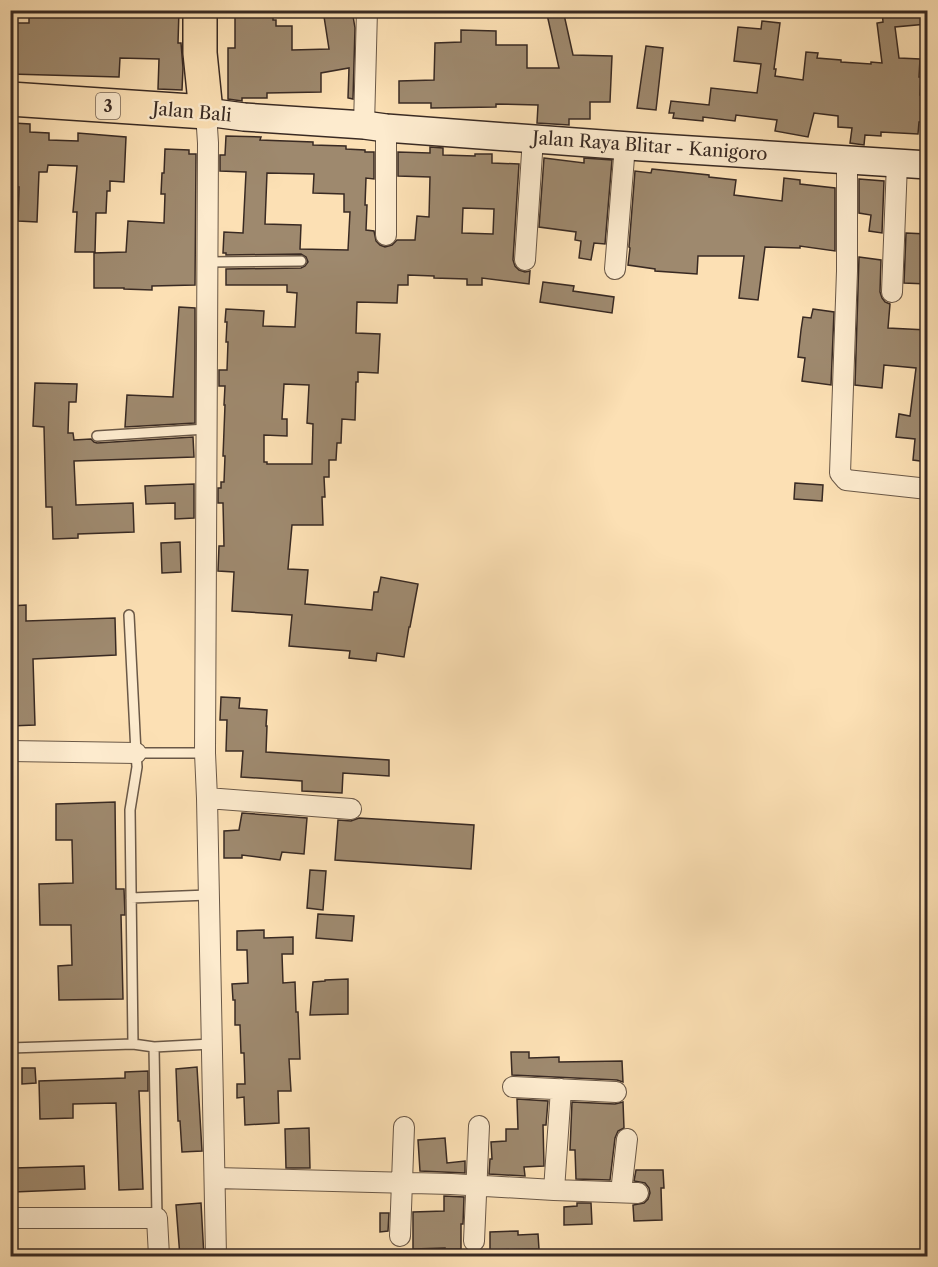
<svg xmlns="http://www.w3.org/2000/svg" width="938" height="1267" font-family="'Libre Caslon Text',serif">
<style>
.building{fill:#9e896e;stroke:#392a23;stroke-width:1.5;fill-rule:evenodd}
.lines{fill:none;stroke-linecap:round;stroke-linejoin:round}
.lane-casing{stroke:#6a5847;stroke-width:12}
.street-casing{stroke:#6a5847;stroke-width:22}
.secondary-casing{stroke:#392a23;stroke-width:30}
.highway-casing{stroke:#392a23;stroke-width:36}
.lane{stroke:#fdebce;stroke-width:9}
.street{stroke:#fdebce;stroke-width:20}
.secondary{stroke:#fdebce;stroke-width:27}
.highway{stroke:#fce0b4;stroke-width:33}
.labels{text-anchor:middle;stroke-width:4.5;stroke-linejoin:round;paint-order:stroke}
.shield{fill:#fdebce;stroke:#746456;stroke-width:1.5}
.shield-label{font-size:16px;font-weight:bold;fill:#392a23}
.street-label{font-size:18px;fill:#392a23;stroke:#fdebce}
</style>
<rect width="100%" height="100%" fill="#fce0b4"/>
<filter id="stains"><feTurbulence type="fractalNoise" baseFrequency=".00333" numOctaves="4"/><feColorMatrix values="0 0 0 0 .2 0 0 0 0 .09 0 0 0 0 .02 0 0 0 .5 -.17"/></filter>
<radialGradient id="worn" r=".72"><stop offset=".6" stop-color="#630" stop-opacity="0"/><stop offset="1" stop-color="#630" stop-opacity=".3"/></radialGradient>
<path class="building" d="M29 10H179L178 43H181L183 68 182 90 158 89 159 59 120 58 119 77 10 74V23H29Z
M235 10H273V20H276V26H292V50L329 49 323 10H352L355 28 353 99 348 98 349 68 321 73V92L267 93V98H242V101L228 99V48H235Z
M546 10H563L573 55 612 56 610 102H590V119H569V125L537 123 538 105 496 104V107L431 108V103H399V81L434 80 435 43 461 42V30L496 31V45H527V68H559Z
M882 10H927V24L895 27 899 58 920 59 919 77H921L920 95H927V122H919L918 134 881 132V136L865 135 864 145 850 143 852 128 838 127V116L814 113 808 137 775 131 777 120 736 115 735 121 703 117V121L673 118 674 113H669L671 101 709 105 711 88 757 93 761 64 734 61 738 27 761 29 762 21 780 23 774 69H776L775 76 803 80 806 52 818 53 817 58 841 60V62L871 64V62L882 63 877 23 883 22Z
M646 46 663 48 656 110 637 108Z
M13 123 30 124V132L49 133V140L78 141V133L126 137 124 182 110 181V191H107L106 213H96L95 252H75L77 212H73L77 166 48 165 47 172H39L37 222 18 221 19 187 10 186Z
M226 136 261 137 260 140 313 142V145L346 146V149L365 150V152H374V179L366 178 365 205H367L366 230 374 231 376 241 380 245 385 247 392 245 397 240H415L417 216 429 217 430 177 398 176V152L430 153V147L443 148V155L475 156V154H492V163L519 164 513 260 515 266 519 270 525 272 530 271 529 284 482 278V285H467V279L434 278V276L408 275V285H398L397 303 357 302 356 333 380 334 378 373 358 372V382H356L355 420 342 419 341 443H337L336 460H329V477H324L325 497H322L323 525H292L288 569 308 570 305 604 372 610 374 592H378L381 577 418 584 410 627H409L404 657 377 653 376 661 349 658 350 651 289 646 292 615 232 611 234 572 218 571 219 546H224L223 503H218V488H221V482H224L225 456H223L225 405H224L225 386H219V370H227L228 342H226L227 322H225L226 309 264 311 263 326 295 327 297 293 287 292V285H226V269L301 268 305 266 308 262 306 257 301 254 226 255V253H223L224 232 243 233 246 172 220 171V155H225ZM267 173 314 174 313 193 344 194V212H350L348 250 300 249 301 225 265 224ZM463 208 494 209 493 234 462 233ZM284 384 309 385 307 423 313 424 312 464H267V462H264V435L287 436V419H282Z
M165 149 189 150V154H196L195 285 152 286V290L124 289V288H94V253L126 252 128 221 164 223 165 194H161L162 173H164Z
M544 158 584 163V158L612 160 605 244 594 243 591 260 579 258 581 241 575 240 576 232 539 227Z
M652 169 709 175V177L736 180 734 195 782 201 784 178 800 180V184L835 188V251L800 246V248L765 247 758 300 739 298 744 256H698L697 274 655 271V269L628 265 630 248 629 247 635 171 651 173Z
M859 179 884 181 882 233 869 231 871 215 859 213Z
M906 233 927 234V284L904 283Z
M859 257 881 260 880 292 882 298 885 302 890 304 888 328 927 330V462L913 460 915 439 896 437 899 414 910 416 916 368 884 365 882 388 855 385Z
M543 282 574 286 573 291 614 297 612 313 540 302Z
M179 307 195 308V423L125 427 127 395 173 397Z
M813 309 834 312 831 385 802 381 805 358 798 357 801 330 803 317 811 318Z
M35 383 77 384 76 402H69L68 433H73L74 440 91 439 94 442 97 443 193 437 194 457 74 461 76 505 133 503 134 532 78 534V538L53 539 52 507H46L44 427 33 426Z
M795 483 823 485 822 501 794 499Z
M194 484V518L175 519V503L146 504 145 486Z
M180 542 181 572 162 573 161 543Z
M26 605V621L115 618 116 655 33 659 35 725 10 726V606Z
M221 697 240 698 239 708 267 710 266 726H267L266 752 389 760V776L343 773 342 793 302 791V781L241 777 243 751H226L227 720H220Z
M115 802 116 889H124L125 915H121L123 999 59 1000 58 966 72 965 71 925H40L39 884 73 883 72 840H56V804Z
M242 813 307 818 304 854 282 852 280 860 242 855V858H224V831L239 830Z
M359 818 474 825 471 869 335 860 338 820 351 821Z
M310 870 326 871 323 910 307 908Z
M318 914 354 916 352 941 316 938Z
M264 930V938L293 937V954H282L283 983 295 982 296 1012H298L300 1059H289L291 1091H278L279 1123 245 1125 244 1097 237 1098V1084H245L244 1053H241L240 1025H235V1000H233L232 984 248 983 247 950H237V931Z
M348 979V1014L310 1015 313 982 325 981V980Z
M511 1052H529V1058L559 1057V1062L622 1061 623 1082 617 1080 512 1075Z
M197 1067 202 1151 182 1152 180 1121H178L176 1069Z
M22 1068H35L36 1083 22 1084Z
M148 1071V1091H139L143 1189 119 1190 116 1103 73 1104V1118L40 1119 39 1081 125 1078V1072Z
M517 1099 548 1101 546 1125H543L544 1166 524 1167 525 1176 489 1174 490 1159H492L491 1142 506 1141V1129H518Z
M572 1102 615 1104 623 1102 624 1128 618 1131 615 1138 610 1180 576 1179 575 1150H570Z
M309 1128 310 1168H286L285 1129Z
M445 1138 447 1163 465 1161V1173L420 1171 418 1140Z
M84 1166 85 1189 14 1192V1168Z
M636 1170H663L664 1188H661L662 1220 634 1221 633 1205 644 1203 648 1199 650 1193 649 1188 645 1183 634 1181Z
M444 1196 464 1197 463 1224H461V1249H445V1248L413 1249V1212L444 1211Z
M201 1203 204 1257H180L176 1205Z
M577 1203H591L592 1224 564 1225V1207L577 1206Z
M380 1213H389L388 1231 380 1232Z
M518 1231V1235L538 1234 539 1249 490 1250V1232Z"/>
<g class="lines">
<defs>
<path id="lane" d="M208 262 301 261
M97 436 206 429
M129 615 136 753H205
M131 898 208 895
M133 1044 130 810 137 767 136 753
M154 1047 157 1218
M10 1048 133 1044 154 1047 211 1044"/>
<path id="street" d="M206 112 208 143 205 753 207 798 216 1256
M364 125 367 10
M386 128V235
M847 160V271L840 473 846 480 928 489
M525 260 533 138
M615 269 625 145
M892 292 897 163
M10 751 136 753
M207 798 351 809
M513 1087 616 1092
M215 1178 451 1184 554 1190 561 1089
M554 1190 638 1193
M621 1192 627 1139
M10 1218H157L159 1256
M400 1236 404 1127
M474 1241 479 1126"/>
<path id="secondary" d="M206 112 244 117 364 125 386 128 643 147 928 165"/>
<path id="highway" d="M10 99 206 112 200 53V10"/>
</defs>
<use href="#lane" class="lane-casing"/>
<use href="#street" class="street-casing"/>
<use href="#secondary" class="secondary-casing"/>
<use href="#highway" class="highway-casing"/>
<use href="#lane" class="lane"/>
<use href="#street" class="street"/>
<use href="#secondary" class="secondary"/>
<use href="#highway" class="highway"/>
</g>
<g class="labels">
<rect class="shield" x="96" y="93" width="24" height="26" rx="4.5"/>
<g class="shield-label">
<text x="108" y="112">3</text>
</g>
<g class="street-label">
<text transform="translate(192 112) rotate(5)" y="6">Jalan Bali</text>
<text transform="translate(650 146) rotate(4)" y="6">Jalan Raya Blitar - Kanigoro</text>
</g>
</g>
<rect width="938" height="1267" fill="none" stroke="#fce0b4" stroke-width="36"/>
<rect x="12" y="12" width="914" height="1243" fill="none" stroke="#392a23" stroke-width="3"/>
<rect x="18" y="18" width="902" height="1231" fill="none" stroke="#392a23" stroke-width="1.5"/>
<rect width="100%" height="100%" filter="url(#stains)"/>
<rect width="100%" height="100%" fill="url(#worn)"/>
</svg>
